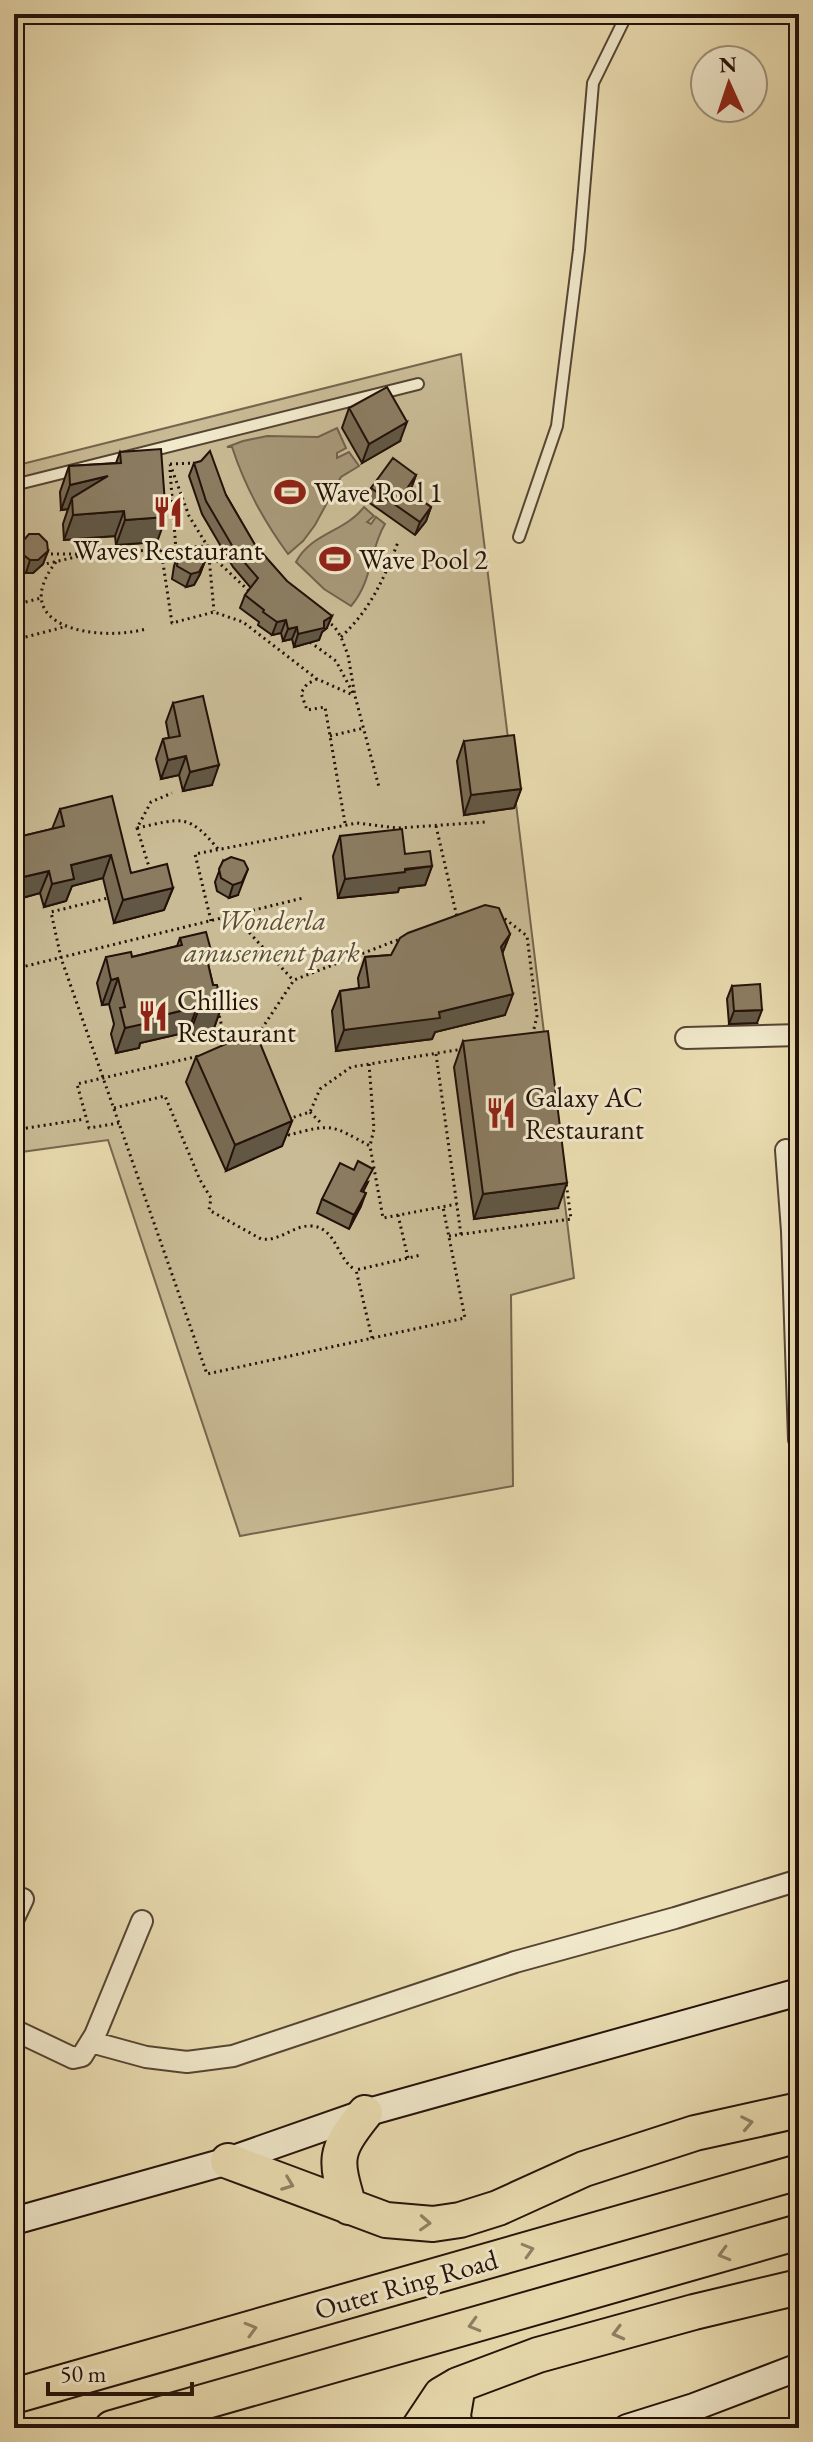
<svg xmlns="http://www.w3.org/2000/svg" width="813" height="2442" font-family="'EB Garamond',serif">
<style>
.green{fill:#c9bb95;stroke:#76664f;stroke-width:2}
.water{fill:#a79879;stroke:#72624c;stroke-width:2}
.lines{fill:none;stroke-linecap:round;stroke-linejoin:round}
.service-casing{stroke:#543;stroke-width:14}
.minor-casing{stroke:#543;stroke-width:24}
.secondary-casing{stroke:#231109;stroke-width:30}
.motorway-casing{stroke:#231109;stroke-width:38}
.path{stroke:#231109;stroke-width:3;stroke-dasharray:2 4;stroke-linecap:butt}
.service{stroke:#f2eacd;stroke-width:10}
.minor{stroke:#f2eacd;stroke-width:20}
.secondary{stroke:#f2eacd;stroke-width:26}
.motorway{stroke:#ebdeb2;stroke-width:34}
.wall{fill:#786b53;stroke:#231109;stroke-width:2}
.shaded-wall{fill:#615744;stroke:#231109;stroke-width:2}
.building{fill:#8b7c61;stroke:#231109;stroke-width:2}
.oneway{stroke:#918266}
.labels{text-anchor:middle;stroke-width:6;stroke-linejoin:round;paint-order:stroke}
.poi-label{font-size:28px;fill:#231109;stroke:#f2eacd;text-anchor:start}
.park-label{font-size:28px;font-style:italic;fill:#5d4c3a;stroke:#f2eacd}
.street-label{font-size:28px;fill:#231109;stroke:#f2eacd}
</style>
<rect width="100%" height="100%" fill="#ebdeb2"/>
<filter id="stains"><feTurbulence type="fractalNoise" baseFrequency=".0025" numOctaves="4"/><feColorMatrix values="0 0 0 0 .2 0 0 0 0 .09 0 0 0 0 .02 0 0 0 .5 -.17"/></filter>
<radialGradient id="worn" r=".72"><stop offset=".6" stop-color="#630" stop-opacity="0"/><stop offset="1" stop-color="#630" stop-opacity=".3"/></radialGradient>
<path class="green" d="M461 354 574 1278 511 1295 513 1486 240 1536 108 1140 14 1153V466Z"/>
<path class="water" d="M337 428 346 448 337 453V458L349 452 359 466 341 477 315 525 303 541 288 554C263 520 245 487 232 447H227L243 441 267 436 318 437Z
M364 507 374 516 367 522 371 524 376 517 385 524C369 550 373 581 351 606L324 589 296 562C311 533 345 532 364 507Z"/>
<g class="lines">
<defs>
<path id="service" d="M14 485 418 384
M519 537 557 426 579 250 593 83 627 14"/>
<path id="minor" d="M686 1038 799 1035
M786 1150 792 1231 799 1439
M14 1918 23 1899
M14 2030 73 2058 82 2056 95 2035 142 1921
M91 2042 146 2057 187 2062 233 2056 515 1962 675 1918 799 1880"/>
<path id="secondary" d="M14 2221 228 2161 365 2113 799 1992
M627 2428 694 2407 799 2367"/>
<path id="motorway" d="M228 2161 386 2220 433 2224 460 2220 498 2208 584 2169 695 2133 799 2110
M349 2207C335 2159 333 2153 365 2113
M14 2396 799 2172
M112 2428 799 2232
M419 2428 441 2395 458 2385 538 2355 694 2312 799 2287
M455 2428 453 2415 458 2385"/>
</defs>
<use href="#service" class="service-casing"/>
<use href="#minor" class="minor-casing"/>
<use href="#secondary" class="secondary-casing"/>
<use href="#motorway" class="motorway-casing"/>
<path class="path" d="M170 464 194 463
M170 464 189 516 216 560 249 591
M170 470 176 550
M161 550 172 623 214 612 243 622 317 679 353 695
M45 554H92L208 546 214 611
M56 562C5 628 99 642 146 629
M41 565 80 556
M14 605 41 598
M326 621 334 626 341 637 348 655 355 696 379 787
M341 637C370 610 384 579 398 542
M14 640 64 627
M310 642 336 661 353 693
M14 651 20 674
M317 679 307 684 301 693 307 710 325 707 345 823
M330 736 364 728
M436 826 457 917
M137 828C183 818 188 813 219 850
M150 870 137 828 151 802 172 793
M112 897 51 912 61 958 207 1374 465 1318 443 1207
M233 915 293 980
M500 915 527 936 537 1016 533 1033
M211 921 195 854 357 823 398 828 486 822
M14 969 303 898
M218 1010 226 1045
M255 1039 294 980 400 939
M436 1054 461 1235
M369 1064 374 1129 370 1146
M114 1108 165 1096 200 1180 211 1198 209 1210 261 1239C280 1242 293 1225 311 1226 337 1227 337 1261 356 1270
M310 1112 322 1124
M288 1119 310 1112 320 1089 351 1067 463 1049
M119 1123 89 1128 77 1084 199 1056
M287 1128 289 1135C333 1123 331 1125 370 1146L383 1218 457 1204
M14 1130 85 1119
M398 1215 408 1258
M449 1236 571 1219 566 1182
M372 1338 356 1270 421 1255"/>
<use href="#service" class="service"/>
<use href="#minor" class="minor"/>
<use href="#secondary" class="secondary"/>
<use href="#motorway" class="motorway"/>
</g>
<path class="wall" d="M349 408 400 441 362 463 342 428Z
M120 452 157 542 116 545 115 536 64 540 63 524 68 509 61 510 60 492 69 466 116 463Z
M194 463 226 495 255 545 327 628 322 632 319 640 294 647 292 639 283 641 281 633 272 635 258 625 259 622 240 608 245 595 251 588 233 567 202 514 189 476Z
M416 475 409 492 431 507 426 521 415 535 367 501 371 488Z
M16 549 48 551 43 564 33 573H26L14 565V554Z
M179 553 205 561 200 574 194 585 186 587 172 579 174 566Z
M173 703 212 785 183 791 179 775 161 779 156 759 163 739 169 738 166 722Z
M464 741 521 789 514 808 464 815 457 761Z
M60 809 131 873 173 888 164 910 114 923 103 878 72 886 66 901 44 907 40 893 15 900 14 894V838L52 829Z
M340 836 405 854 432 866 425 885 399 888 398 892 338 898 333 856Z
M223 861 238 895 229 898 217 891 215 882Z
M510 934 502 954 505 1015 435 1032 432 1039 336 1051 332 1011 340 991 359 988 358 978 365 957 391 955Z
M180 938 212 954 208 964 213 985 222 1005 213 1031 189 1036 188 1032 140 1043 139 1048 116 1053 111 1034 114 1024 109 1004 102 1005 97 983 106 957H132L177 946Z
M732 986 757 1023 729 1024 727 999Z
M463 1041 558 1208 474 1219 454 1067Z
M196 1057 292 1121 282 1146 226 1171 186 1082Z
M368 1182 363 1192 361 1206 349 1229 317 1213 322 1199Z"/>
<path class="shaded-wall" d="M407 422 400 441 362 463 369 444Z
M416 475 411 489 401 503 406 490Z
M108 476 72 498 68 509 61 510 70 485Z
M431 507 426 521 415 535 420 522Z
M124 511 115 536 64 540 73 515Z
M166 517 157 542 116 545 125 520Z
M48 551 43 564 33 573H26L30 560Z
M205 561 200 574 194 585 186 587 191 574Z
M332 616 327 628 322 632 319 640 294 647 298 634 324 621Z
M286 620 281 633 272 635 277 622Z
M297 627 292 639 283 641 288 629Z
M186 756 179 775 161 779 168 760Z
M219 765 212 785 183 791 190 772Z
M521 789 514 808 464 815 471 795Z
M111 855 103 878 72 886 66 901 44 907 52 884 71 865Z
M432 866 425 885 399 888 398 892 338 898 345 879Z
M248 869 238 895 229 898 233 885Z
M49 871 40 893 15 900 23 877Z
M173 888 164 910 114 923 123 900Z
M510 934 502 954 501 947Z
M118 978 109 1004 102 1005 111 980Z
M513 994 505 1015 435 1032 432 1039 336 1051 344 1030 439 1012Z
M222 1005 213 1031 189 1036 198 1011Z
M197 1007 188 1032 140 1043 139 1048 116 1053 125 1028 147 1019Z
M762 1010 757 1023 729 1024 734 1011Z
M292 1121 282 1146 226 1171 235 1145Z
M567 1183 558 1208 474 1219 483 1194Z
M366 1193 361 1206 349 1229 354 1215Z"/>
<path class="building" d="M387 387 407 422 369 444 349 408Z
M161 449 166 517 125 520 124 511 73 515 72 498 108 476 70 485 69 466 121 463 120 452Z
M210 451 226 495 255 545 287 581 332 616 324 621V628L298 634 297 627 288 629 286 620 277 622 263 612 264 610 245 595 258 578 237 554 206 501 194 463 201 461Z
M393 458 416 475 406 490 431 507 420 522 371 488Z
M29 534H39L47 542 48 551 38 560H30L16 549Z
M191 546 203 552 205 561 199 572 191 574 177 566 179 553Z
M203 696 219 765 190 772 186 756 168 760 163 739 180 736 173 703Z
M514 735 521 789 471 795 464 741Z
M112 796 131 873 167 864 173 888 123 900 111 855 71 865 74 879 52 884 49 871 23 877 14 838 64 826 60 809Z
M402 829 405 854 430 851 432 866 405 869V872L345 879 340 836Z
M231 857 244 861 248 869 242 882 233 885 221 878 219 869 223 861Z
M485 905 499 908 510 934 501 947 513 994 439 1012 440 1018 344 1030 340 991 369 987 365 957 391 955 400 938 408 933Z
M206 932 212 954 206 955 213 985H217L222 1005 198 1011 197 1007 147 1019 148 1023 125 1028 120 1008 125 1007 118 978 111 980 106 957 131 952 132 957 182 945 180 938Z
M760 984 762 1010 734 1011 732 986Z
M255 1031 292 1121 235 1145 196 1057Z
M548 1031 567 1183 483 1194 463 1041Z
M358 1161 373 1169 361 1191 366 1193 354 1215 322 1199 340 1163 354 1170Z"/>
<defs><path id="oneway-chevron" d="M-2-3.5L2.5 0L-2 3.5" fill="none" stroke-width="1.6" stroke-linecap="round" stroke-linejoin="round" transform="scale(2)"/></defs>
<g class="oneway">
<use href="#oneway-chevron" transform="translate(747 2123) rotate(-11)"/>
<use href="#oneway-chevron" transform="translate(288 2184) rotate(21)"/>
<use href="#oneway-chevron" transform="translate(425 2223) rotate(3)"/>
<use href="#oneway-chevron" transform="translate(528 2250) rotate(-16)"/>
<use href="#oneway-chevron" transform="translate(724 2254) rotate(164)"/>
<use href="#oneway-chevron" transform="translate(474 2325) rotate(164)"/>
<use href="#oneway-chevron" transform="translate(251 2329) rotate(-16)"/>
<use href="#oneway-chevron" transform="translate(618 2333) rotate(165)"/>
</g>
<defs>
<symbol id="stadium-bare" viewBox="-9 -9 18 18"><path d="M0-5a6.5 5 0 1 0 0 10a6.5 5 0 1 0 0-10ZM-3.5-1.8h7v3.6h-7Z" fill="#8f2418" stroke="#f2eacd" stroke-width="2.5" paint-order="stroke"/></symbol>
<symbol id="restaurant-bare" viewBox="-9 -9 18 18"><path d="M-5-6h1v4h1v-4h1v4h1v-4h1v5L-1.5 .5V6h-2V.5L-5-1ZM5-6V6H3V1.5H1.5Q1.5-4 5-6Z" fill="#8f2418" stroke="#f2eacd" stroke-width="2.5" paint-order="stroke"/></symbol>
</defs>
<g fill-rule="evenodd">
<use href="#stadium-bare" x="268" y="470" width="44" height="44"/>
<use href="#restaurant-bare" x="146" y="490" width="44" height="44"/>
<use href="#stadium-bare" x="313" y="537" width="44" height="44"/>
<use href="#restaurant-bare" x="131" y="994" width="44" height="44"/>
<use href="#restaurant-bare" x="479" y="1091" width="44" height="44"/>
</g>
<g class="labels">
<g class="poi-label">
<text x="314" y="502">Wave Pool 1</text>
<text x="168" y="560" text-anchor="middle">Waves Restaurant</text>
<text x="359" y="569">Wave Pool 2</text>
<text x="177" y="1010">Chillies<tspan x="177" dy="32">Restaurant</tspan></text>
<text x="525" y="1107">Galaxy AC<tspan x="525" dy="32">Restaurant</tspan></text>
</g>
<g class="park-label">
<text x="272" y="930">Wonderla<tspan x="272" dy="32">amusement park</tspan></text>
</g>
<g class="street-label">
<text transform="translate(406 2284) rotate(-16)" y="10">Outer Ring Road</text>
</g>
</g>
<rect width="813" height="2442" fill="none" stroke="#ebdeb2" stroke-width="48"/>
<rect x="16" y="16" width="781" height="2410" fill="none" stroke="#231109" stroke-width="4"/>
<rect x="24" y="24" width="765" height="2394" fill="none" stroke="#231109" stroke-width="2"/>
<g transform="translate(729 84) rotate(357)"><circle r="38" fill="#f2eacd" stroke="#9f937f" stroke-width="2"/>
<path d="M0-6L14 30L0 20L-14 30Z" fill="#8f2418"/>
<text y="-12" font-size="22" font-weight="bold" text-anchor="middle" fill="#231109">N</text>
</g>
<path d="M48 2382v12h144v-12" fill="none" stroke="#231109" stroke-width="4"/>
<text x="60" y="2382" font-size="24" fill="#231109" stroke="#f2eacd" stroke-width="6" paint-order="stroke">50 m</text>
<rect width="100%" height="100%" filter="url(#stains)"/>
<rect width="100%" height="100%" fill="url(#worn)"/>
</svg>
